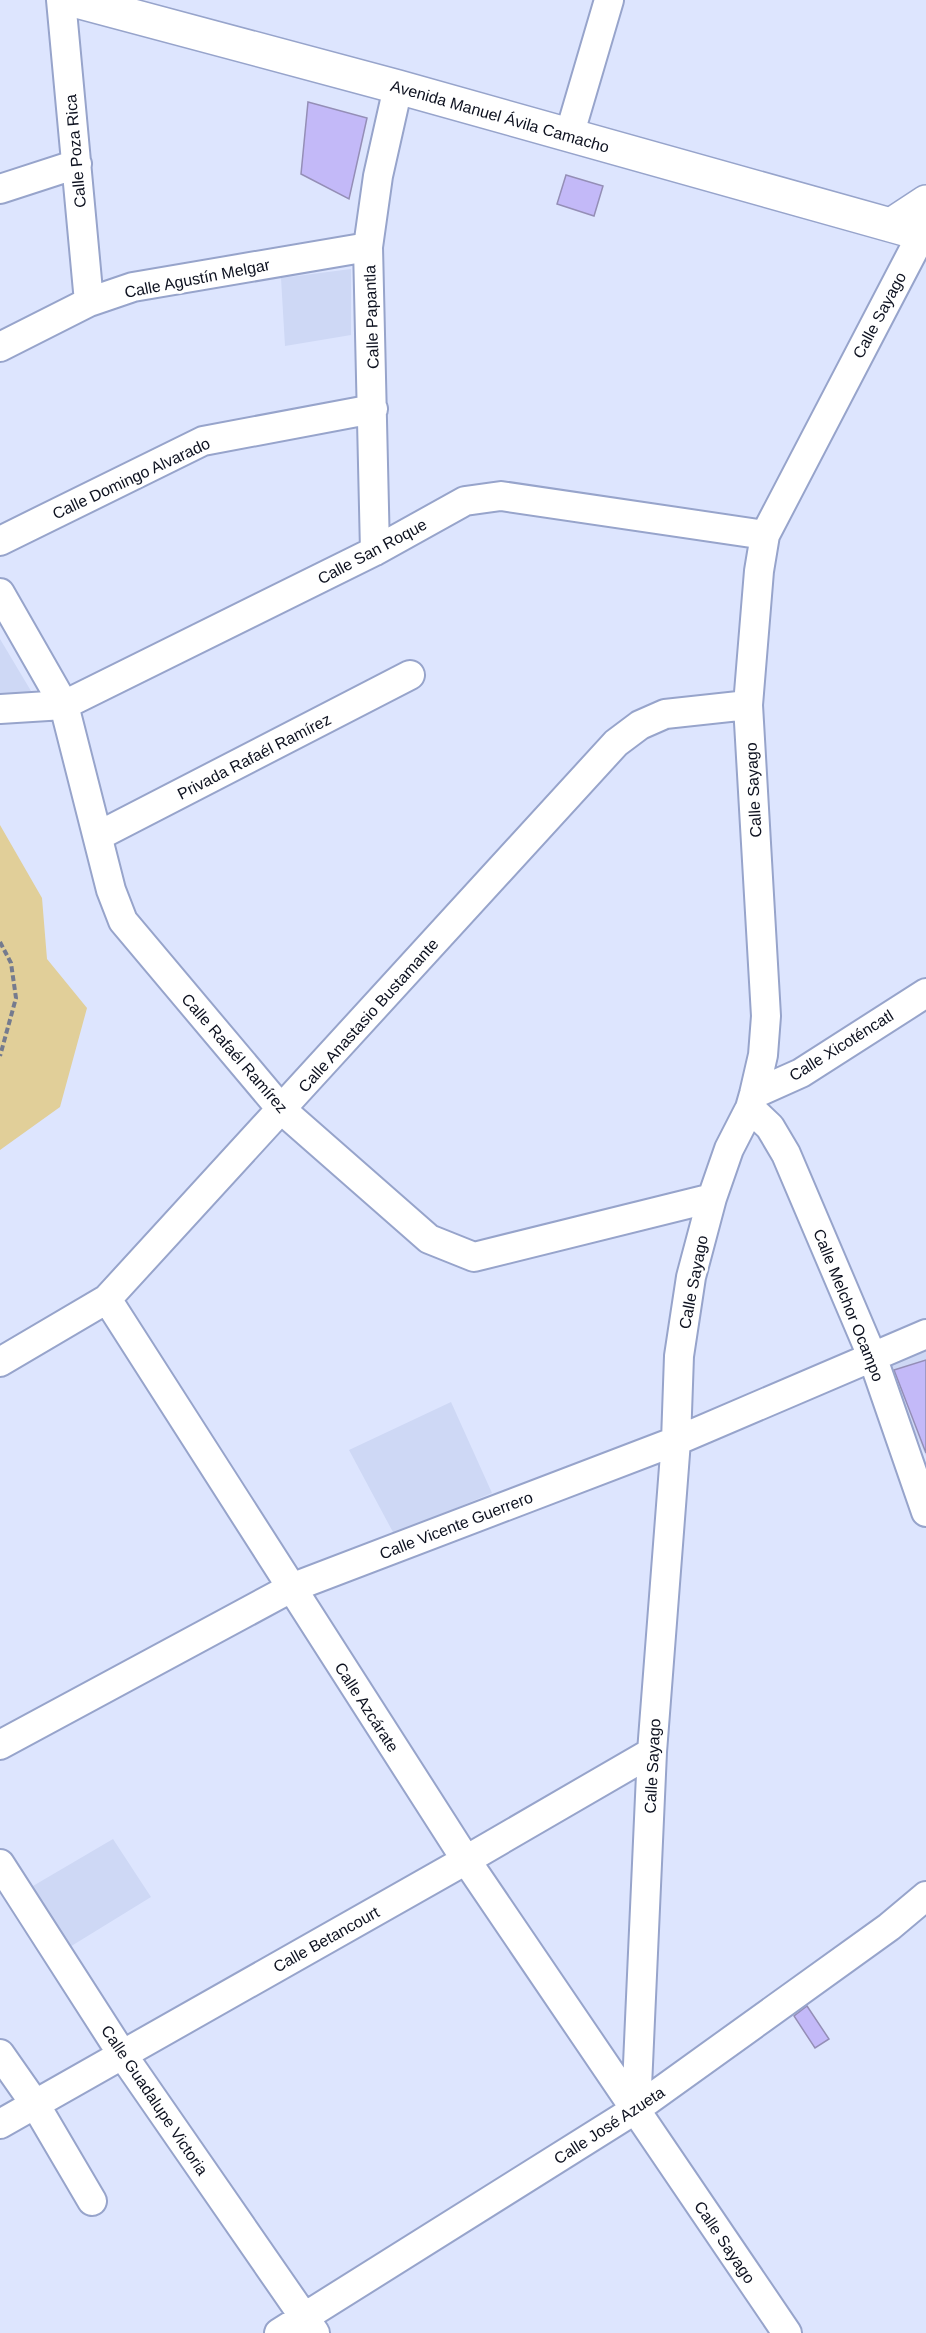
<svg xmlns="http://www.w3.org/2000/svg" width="926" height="2333" font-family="Helvetica,sans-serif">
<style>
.built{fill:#ced8f5}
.green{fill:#e1cf99}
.building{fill:#c3b9f8;stroke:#948eb6;stroke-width:1.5}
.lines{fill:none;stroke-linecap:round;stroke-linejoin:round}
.minor-casing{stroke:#97a4cb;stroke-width:32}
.major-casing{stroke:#97a4cb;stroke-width:36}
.path{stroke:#757b8e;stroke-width:4;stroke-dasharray:6 3;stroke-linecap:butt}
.minor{stroke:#fff;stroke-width:28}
.major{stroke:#fff;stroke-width:33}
.labels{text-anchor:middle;stroke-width:6;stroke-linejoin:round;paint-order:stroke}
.street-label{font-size:16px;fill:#0d111f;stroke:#fff}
</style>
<rect width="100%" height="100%" fill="#dde5fe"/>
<path class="built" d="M351 269V335L285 346 281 278Z
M0 639 37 701 0 704Z
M926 1341V1456L881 1360Z
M451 1402 492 1493 394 1534 349 1450Z
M113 1839 151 1897 60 1953 21 1893Z"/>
<path class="green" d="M0 825 42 898 47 959 87 1008 60 1107 0 1150Z"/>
<path class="building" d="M308 102 367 118 349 199 301 174Z
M566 175 603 186 594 216 557 204Z
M926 1360V1453L894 1370Z
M807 2006 829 2039 815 2048 794 2016Z"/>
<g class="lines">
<defs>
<path id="minor" d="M61 0 89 302
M569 136 609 0
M0 189 77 164
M0 347 89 302 133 287 368 247
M0 541 203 441 373 409
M375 551 368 247 378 176 398 87
M0 593 64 705 111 890 123 921 282 1110 429 1239 474 1257 712 1198
M0 709 64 705 375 551 465 501 501 496 765 535
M98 836 410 675
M754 1094 801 1073 926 993
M750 1108 770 1127 786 1154 872 1356 926 1512
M107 1299 466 1860 787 2333
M0 1362 107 1299 616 743 640 725 665 714 748 705
M0 1745 291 1588 676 1441 926 1334
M0 1864 122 2054 315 2333
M0 2054 35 2104 92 2201
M636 2109 652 1752 676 1441 679 1356 691 1277 712 1198 729 1149 750 1108 754 1094 763 1055 766 1016 748 705 759 571 765 535 922 234
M0 2124 466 1860 652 1752
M279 2333 636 2109 889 1927 926 1896"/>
<path id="major" d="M73 0 398 87 926 235
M891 225 926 202"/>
</defs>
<use href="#minor" class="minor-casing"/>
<use href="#major" class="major-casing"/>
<path class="path" d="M0 942 11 963 16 998 0 1056"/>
<use href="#minor" class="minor"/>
<use href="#major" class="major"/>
</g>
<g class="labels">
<g class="street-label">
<text transform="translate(500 116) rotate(16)" y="6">Avenida Manuel Ávila Camacho</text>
<text transform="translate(75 151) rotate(-95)" y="6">Calle Poza Rica</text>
<text transform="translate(197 278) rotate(-11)" y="6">Calle Agustín Melgar</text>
<text transform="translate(879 315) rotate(-62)" y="6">Calle Sayago</text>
<text transform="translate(371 317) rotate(-92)" y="6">Calle Papantla</text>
<text transform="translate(131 478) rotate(-25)" y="6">Calle Domingo Alvarado</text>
<text transform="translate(372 551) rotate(-28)" y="6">Calle San Roque</text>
<text transform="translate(254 756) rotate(-27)" y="6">Privada Rafaél Ramírez</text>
<text transform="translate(753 790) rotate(-93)" y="6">Calle Sayago</text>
<text transform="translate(368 1015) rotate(-48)" y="6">Calle Anastasio Bustamante</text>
<text transform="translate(841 1045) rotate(-32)" y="6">Calle Xicoténcatl</text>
<text transform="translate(235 1053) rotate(49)" y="6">Calle Rafaél Ramírez</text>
<text transform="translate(693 1282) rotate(-79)" y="6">Calle Sayago</text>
<text transform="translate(849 1305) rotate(68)" y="6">Calle Melchor Ocampo</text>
<text transform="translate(456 1525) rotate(-21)" y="6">Calle Vicente Guerrero</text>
<text transform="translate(367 1707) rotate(57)" y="6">Calle Azcárate</text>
<text transform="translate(652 1766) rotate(-87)" y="6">Calle Sayago</text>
<text transform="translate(326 1939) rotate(-29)" y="6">Calle Betancourt</text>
<text transform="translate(155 2100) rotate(56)" y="6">Calle Guadalupe Victoria</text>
<text transform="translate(609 2125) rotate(-33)" y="6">Calle José Azueta</text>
<text transform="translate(725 2242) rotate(56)" y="6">Calle Sayago</text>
</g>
</g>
</svg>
